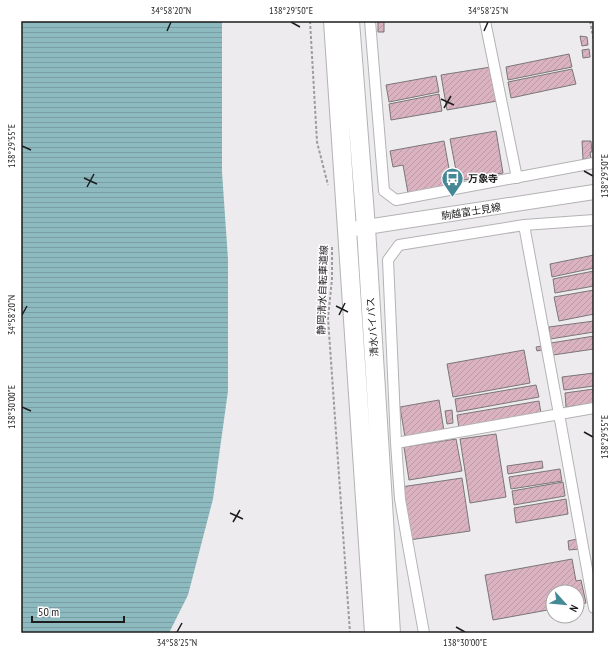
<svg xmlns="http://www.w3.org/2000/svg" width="615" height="654" font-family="'PT Sans Narrow','Noto Sans JP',sans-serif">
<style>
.water{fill:url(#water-rules)}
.building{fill:url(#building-hatch);stroke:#7a7778}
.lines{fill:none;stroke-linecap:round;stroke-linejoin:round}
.street-casing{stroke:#b4b2b5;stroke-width:12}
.secondary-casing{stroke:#b4b2b5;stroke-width:16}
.highway-casing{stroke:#b4b2b5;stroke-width:20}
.path{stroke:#9d9b9e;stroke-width:2;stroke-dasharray:3 2;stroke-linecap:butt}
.street{stroke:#fff;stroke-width:10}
.secondary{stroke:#fff;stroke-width:14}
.highway{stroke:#fff;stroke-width:18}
.ticks{fill:none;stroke:#1e1d1e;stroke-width:1.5}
.labels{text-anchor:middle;stroke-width:3;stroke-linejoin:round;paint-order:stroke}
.poi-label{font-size:10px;font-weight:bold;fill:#1e1d1e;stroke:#fff;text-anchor:start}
.street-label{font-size:10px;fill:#1e1d1e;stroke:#fff}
.neatline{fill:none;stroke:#1e1d1e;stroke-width:1.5}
.ticks-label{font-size:10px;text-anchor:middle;fill:#1e1d1e}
</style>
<defs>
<pattern id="water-rules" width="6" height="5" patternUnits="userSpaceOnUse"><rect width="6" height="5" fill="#8dbabf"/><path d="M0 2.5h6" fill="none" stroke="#799fa4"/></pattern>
<pattern id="building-hatch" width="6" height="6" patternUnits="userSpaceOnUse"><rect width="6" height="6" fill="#dbb3c0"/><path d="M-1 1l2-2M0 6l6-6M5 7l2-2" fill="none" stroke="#bc9aa5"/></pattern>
</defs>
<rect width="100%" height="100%" fill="#edebee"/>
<path class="water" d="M21 21H222V172L228 259V391L213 499 188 595 169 633H21Z"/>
<path class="building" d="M378 21H384V32H378Z
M580 36 587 37 588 45 582 46Z
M589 49 590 57 583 58 582 50Z
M569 54 572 67 508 80 506 67Z
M491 67 497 101 447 110 441 75Z
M572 69 576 84 511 98 508 82Z
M436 76 439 92 389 102 386 85Z
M439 94 442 111 391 120 389 104Z
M496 131 503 173 458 181 450 139Z
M444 141 452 185 408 193 403 165 393 167 390 151Z
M582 141H591L592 152H590L591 159H583Z
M594 255V268L552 277 550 264Z
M594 271V286L555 293 553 279Z
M594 290V314L559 321 554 297Z
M594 321V332L550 339 549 327Z
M594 336V349L553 355 551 343Z
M542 346V350L537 351 536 347Z
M524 350 530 383 453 397 447 364Z
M594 373V386L564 390 562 377Z
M536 385 539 397 457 412 455 399Z
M594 389V403L566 407 565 393Z
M439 400 444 431 405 437 400 407Z
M539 401 541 413 459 428 457 415Z
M452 410 453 423 447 424 445 411Z
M496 434 506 497 470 503 460 439Z
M456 439 462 471 409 480 404 447Z
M542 461 543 468 508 474 507 466Z
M560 469 562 481 511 489 509 477Z
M462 478 470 531 409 540 401 487Z
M563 482 565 496 514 505 512 491Z
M566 499 568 514 516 523 514 508Z
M577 539 579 549 569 550 568 541Z
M572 559 576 581 581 580 586 603 577 605V592H553V609L493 620 485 575Z"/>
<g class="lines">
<defs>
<path id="street" d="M370 21 384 191 396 200 594 163
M485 21 517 178
M594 220 524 225 559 414 594 608
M396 443 594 408
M424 633 408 545 400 499 396 443 388 260 399 245 524 225"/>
<path id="secondary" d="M347 230 594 192"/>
<path id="highway" d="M333 21 374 633
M350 21 366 228 391 633"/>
</defs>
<use href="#street" class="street-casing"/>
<use href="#secondary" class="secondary-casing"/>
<use href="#highway" class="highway-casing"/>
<path class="path" d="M310 21 317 142 328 185
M590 21 594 42
M332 247V279L328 318 350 633"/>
<use href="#street" class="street"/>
<use href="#secondary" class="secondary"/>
<use href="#highway" class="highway"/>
</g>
<path class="ticks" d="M291 22 300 27M167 31 171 22M484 31 488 22M441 99 454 105M444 108 451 96M22 146 31 150M584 171 593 176M84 178 97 184M87 187 94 174M336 306 348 312M22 315 27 306M339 315 345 303M22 407 31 411M584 432 593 437M230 513 243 519M233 522 240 510M456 627 465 632M177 632 182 623"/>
<defs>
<symbol id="bus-pin" viewBox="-11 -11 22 30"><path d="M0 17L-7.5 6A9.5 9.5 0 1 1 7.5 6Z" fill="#458997" stroke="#fff"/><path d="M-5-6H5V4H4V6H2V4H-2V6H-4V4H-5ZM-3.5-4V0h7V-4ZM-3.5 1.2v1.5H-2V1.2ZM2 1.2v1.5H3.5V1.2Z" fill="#fff"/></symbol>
</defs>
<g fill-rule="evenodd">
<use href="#bus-pin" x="440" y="166" width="25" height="34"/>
</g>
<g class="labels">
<g class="poi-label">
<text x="468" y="182">万象寺</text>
</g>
<g class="street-label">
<text transform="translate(471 211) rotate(-9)" y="4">駒越富士見線</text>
<text transform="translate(322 290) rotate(-88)" y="4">静岡清水自転車道線</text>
<text transform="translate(372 327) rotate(-94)" y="4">清水バイパス</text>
</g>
</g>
<rect width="615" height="654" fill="none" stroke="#ffffff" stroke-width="44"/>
<g transform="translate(565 604) rotate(117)"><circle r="19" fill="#ffffff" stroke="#a5a5a5"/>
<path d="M0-3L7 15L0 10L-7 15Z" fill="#458997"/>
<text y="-6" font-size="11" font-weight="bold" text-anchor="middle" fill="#1e1d1e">N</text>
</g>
<path d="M32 616v6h92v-6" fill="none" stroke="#1e1d1e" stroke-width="2"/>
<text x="38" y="616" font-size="12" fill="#1e1d1e" stroke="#ffffff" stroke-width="3" paint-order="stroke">50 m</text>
<rect x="22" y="22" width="571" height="610" class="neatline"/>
<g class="ticks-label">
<text x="171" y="14">34°58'20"N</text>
<text x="291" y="14">138°29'50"E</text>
<text x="488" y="14">34°58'25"N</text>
<text transform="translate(11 146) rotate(-90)" y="4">138°29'55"E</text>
<text transform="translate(604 176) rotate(-90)" y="4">138°29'50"E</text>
<text transform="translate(11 315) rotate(-90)" y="4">34°58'20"N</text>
<text transform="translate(11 407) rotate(-90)" y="4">138°30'00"E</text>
<text transform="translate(604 437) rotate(-90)" y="4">138°29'55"E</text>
<text x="177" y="646">34°58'25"N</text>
<text x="465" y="646">138°30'00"E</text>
</g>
</svg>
